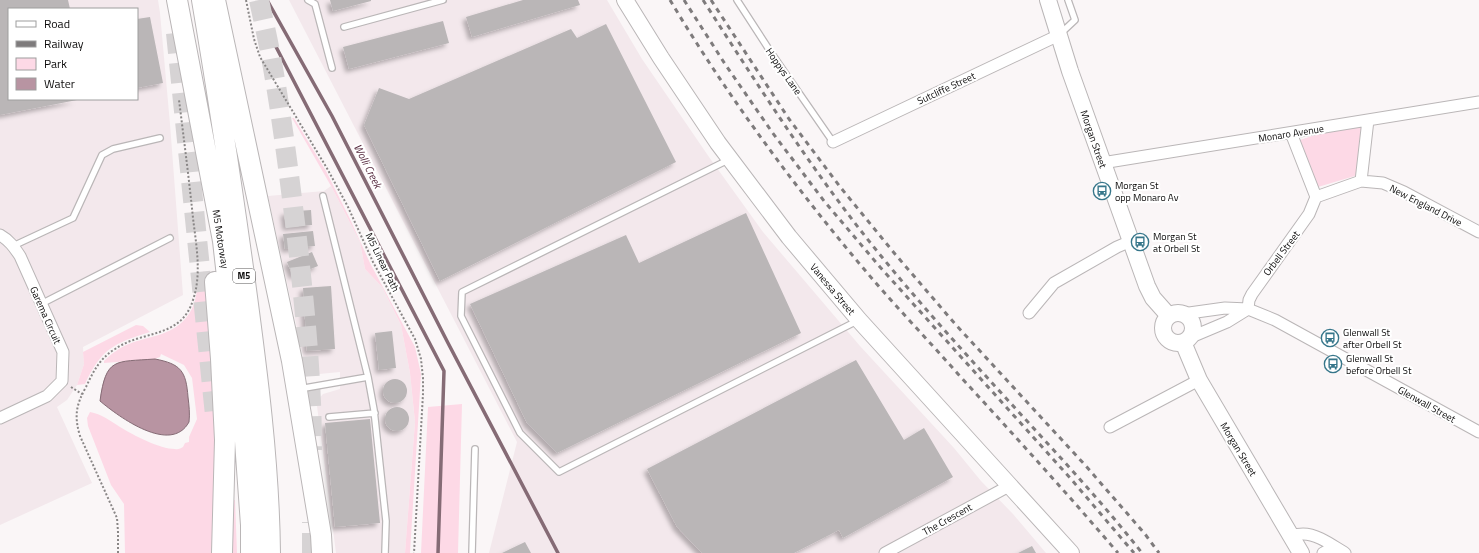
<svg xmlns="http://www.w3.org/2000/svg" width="1479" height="553" font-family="'Titillium Web',sans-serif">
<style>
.built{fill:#f3e8ec;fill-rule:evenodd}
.green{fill:#fdd9e6}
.water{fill:#b894a2;stroke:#856b75}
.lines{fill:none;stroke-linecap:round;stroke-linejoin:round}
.stream{stroke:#856b75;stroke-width:3.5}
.building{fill:#bab6b7;filter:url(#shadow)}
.highway-tunnel{stroke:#d6d3d4;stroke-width:20;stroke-dasharray:20 10;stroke-linecap:butt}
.lane-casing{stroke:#bab6b7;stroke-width:8}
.street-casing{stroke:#bab6b7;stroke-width:13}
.secondary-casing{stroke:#bab6b7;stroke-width:18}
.highway-casing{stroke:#bab6b7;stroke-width:22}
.path{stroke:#898686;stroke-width:2;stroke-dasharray:2 2;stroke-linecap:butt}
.lane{stroke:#fff;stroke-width:5.5}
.street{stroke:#fff;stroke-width:11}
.secondary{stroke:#fff;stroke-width:16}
.highway{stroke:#fff;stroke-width:20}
.rail{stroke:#7e7b7c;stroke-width:3;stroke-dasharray:5 5;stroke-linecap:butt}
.labels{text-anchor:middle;stroke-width:4;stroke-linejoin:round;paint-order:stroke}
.shield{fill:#fff;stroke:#565555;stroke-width:1}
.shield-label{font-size:9px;font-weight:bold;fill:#0d0c0c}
.street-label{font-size:10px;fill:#0d0c0c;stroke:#fff}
.poi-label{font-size:10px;fill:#0d0c0c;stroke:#fff;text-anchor:start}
.water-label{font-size:11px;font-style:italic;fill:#4c1d33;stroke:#fff}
</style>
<defs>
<filter id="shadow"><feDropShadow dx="-3.5" dy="3.5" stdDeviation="2" flood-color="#0004"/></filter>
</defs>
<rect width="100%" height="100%" fill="#faf6f7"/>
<path class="built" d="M0 0H158L160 13 170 124 183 295 83 347 84 364 77 385 67 400 57 407 92 483 0 525ZM9 9H137V99H9Z
M289 0H607L642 59 709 157 763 232 860 346 954 448 981 481 1013 514 1046 553H489L517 442Z
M331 186 360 242 365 269 382 287 401 325 410 373 415 422 405 553H336L317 406V401L323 394 340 389V372L319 374 311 372 305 365 268 196 324 191Z"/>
<path class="green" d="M292 118H294L326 171 350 219 370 263 415 347 421 374 410 553H405L415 422 410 373 401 325 382 287 365 269 360 242 331 186Z
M1362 124 1358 175 1318 187 1300 140 1321 133Z
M204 271 211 340 217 452 215 553H125L124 504 111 485 88 426 87 418 90 412C101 414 111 421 120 427 133 435 160 449 175 449 178 450 181 448 183 447L185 443 189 442V437L197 419 192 378 184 365 161 354 160 357 155 359 104 363V361C111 354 119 348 129 344 149 336 170 336 185 319 200 303 194 285 204 271Z
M136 325 143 326 150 332C114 343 101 349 85 384L77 385 84 364 83 352Z
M462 404 458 553H421L428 407Z
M232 500H235L237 553H231Z"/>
<path class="water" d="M155 359C181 364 186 371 188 397 189 405 190 414 189 422 171 455 119 417 100 401 106 357 115 362 155 359Z"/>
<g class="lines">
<path class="stream" d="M267 0 332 116 448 343 558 553
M273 41 444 371 438 553"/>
</g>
<path class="building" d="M0 0H68L70 9H9V99L77 100 0 115Z
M330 0H371V1L333 11Z
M523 0H578L580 5 472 37 466 17Z
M150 17 163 83 137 88V19Z
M443 21 449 43 349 69 343 47Z
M606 24 676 162 440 281 364 125 379 88 409 99 571 29 577 38Z
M311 210 312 225 286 227 284 212Z
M746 213 801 333 557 453 527 423 470 304 626 235 639 263Z
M313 231 315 246 285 249 283 234Z
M312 252 318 266 293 276 287 262Z
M331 286 335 349 307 351 303 288Z
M392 331 396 368 379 370 375 333Z
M856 360 904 440 924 428 953 477 843 538 839 530 794 553H702L677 527 647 469Z
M383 391a12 12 0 1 1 24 0a12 12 0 1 1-24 0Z
M385 419a12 12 0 1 1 24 0a12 12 0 1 1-24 0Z
M370 419 380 523 335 527 325 423Z
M525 542 531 553H502Z
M1032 546 1036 553H1018Z"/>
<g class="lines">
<path class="highway-tunnel" d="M259 0C264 23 269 45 273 68 283 125 290 182 297 239 305 309 312 380 312 450
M176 33 215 415
M312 553V522"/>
<defs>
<path id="lane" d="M308 0 315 4 332 68
M737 0 772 54 833 142
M344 27 443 0
M1060 34 1075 20 1068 0
M728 160 462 292 461 316 520 433 559 472 857 321
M13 246 73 218 102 155 113 149 160 138
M41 304 170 238
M368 377 374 410 386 521 385 553
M299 389 368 377 323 196
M329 417 375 413
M472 553 475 449"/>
<path id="street" d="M833 142 1059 35
M1102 163 1479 102
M1361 181 1368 120
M1316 197 1361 181 1383 183 1404 192 1479 232
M0 235C9 240 14 247 20 256L63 352 62 381 47 396 0 418
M1248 309 1249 300 1252 294 1309 214 1316 197 1291 133
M1029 313 1054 283 1117 247 1131 241
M1182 314 1225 308 1248 309 1275 320 1479 432
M1189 338 1227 322 1248 309
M1110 427 1199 380
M1290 536C1294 535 1299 534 1303 534 1318 534 1333 546 1345 553
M885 553 1009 486
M1323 553 1335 547"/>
<path id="secondary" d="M625 0 661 58 718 143 789 237 859 320 1071 553
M1048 0 1070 71 1147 286 1153 298 1169 316
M1163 328a15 15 0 1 1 30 0a15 15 0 1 1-30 0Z
M1183 342 1199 380 1301 553"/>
<path id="highway" d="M177 0 223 241 244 427 251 525V553
M202 0C218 94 232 188 245 282 257 371 269 462 270 553
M215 0 292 361 321 535 322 553
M215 282 221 359 225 440 222 553"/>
</defs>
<use href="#lane" class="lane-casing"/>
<use href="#street" class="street-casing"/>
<use href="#secondary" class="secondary-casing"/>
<use href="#highway" class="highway-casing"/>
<path class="path" d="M246 0 254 39 260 57 328 170 348 207 373 262 415 339 421 359 423 378V394L414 553
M71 387 82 394
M118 553V532L117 518 80 436C74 416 76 405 86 387 93 372 100 358 115 349 142 330 181 339 193 300 202 274 196 244 193 218 189 179 184 140 179 100"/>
<use href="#lane" class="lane"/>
<use href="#street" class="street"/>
<use href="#secondary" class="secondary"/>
<use href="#highway" class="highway"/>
<path class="rail" d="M670 0C728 97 796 189 869 275 898 309 929 341 958 374 1012 433 1066 492 1118 553
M684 0 725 64 772 132 824 201 880 267 1071 479 1134 553
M703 0C761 90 818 180 886 262 938 325 994 385 1049 445 1081 480 1113 516 1142 553
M711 0 789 119 841 188 895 254 956 325 1085 465 1145 534 1159 553"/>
</g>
<defs>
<symbol id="bus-ring" viewBox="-11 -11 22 22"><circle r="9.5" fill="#fff" stroke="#36768a" stroke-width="1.5"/><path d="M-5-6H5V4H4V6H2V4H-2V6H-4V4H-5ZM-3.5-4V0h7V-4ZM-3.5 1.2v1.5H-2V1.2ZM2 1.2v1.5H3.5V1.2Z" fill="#36768a"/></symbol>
</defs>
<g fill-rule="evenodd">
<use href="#bus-ring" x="1092" y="181" width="20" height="20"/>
<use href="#bus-ring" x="1130" y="232" width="20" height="20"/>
<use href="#bus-ring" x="1320" y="328" width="20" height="20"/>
<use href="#bus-ring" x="1323" y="354" width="20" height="20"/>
</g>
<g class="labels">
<rect class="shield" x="233" y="269" width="22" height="14" rx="3"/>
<g class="shield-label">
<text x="244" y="279">M5</text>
</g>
<g class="street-label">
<text transform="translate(784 71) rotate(55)" y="4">Hoppys Lane</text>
<text transform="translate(946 88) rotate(-25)" y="4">Sutcliffe Street</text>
<text transform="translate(1291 133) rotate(-9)" y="4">Monaro Avenue</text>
<text transform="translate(1094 139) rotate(71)" y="4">Morgan Street</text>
<text transform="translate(1426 205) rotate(27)" y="4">New England Drive</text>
<text transform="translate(221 239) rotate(81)" y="4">M5 Motorway</text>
<text transform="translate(1281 253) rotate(-53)" y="4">Orbell Street</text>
<text transform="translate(383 262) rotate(64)" y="4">M5 Linear Path</text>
<text transform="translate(833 289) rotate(50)" y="4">Vanessa Street</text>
<text transform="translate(46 315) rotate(66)" y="4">Garema Circuit</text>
<text transform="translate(1427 404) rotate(29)" y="4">Glenwall Street</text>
<text transform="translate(1239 449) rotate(59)" y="4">Morgan Street</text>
<text transform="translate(947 519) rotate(-29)" y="4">The Crescent</text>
</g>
<g class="poi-label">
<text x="1115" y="189">Morgan St<tspan x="1115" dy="12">opp Monaro Av</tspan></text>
<text x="1153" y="240">Morgan St<tspan x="1153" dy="12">at Orbell St</tspan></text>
<text x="1343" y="336">Glenwall St<tspan x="1343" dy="12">after Orbell St</tspan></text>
<text x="1346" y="362">Glenwall St<tspan x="1346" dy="12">before Orbell St</tspan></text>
</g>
<g class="water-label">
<text transform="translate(368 166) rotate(63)" y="4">Wolli Creek</text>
</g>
</g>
<rect x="8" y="8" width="130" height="92" fill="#ffffff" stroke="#9e9e9e"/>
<rect x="16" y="21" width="20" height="6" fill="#ffffff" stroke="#9e9e9e"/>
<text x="44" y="28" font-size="12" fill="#0d0c0c">Road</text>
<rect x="16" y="41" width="20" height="6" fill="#7e7b7c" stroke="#9e9e9e"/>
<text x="44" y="48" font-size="12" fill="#0d0c0c">Railway</text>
<rect x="16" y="58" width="20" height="12" fill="#fdd9e6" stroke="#9e9e9e"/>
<text x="44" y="68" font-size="12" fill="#0d0c0c">Park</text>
<rect x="16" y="78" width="20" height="12" fill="#b894a2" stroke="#9e9e9e"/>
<text x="44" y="88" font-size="12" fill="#0d0c0c">Water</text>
</svg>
